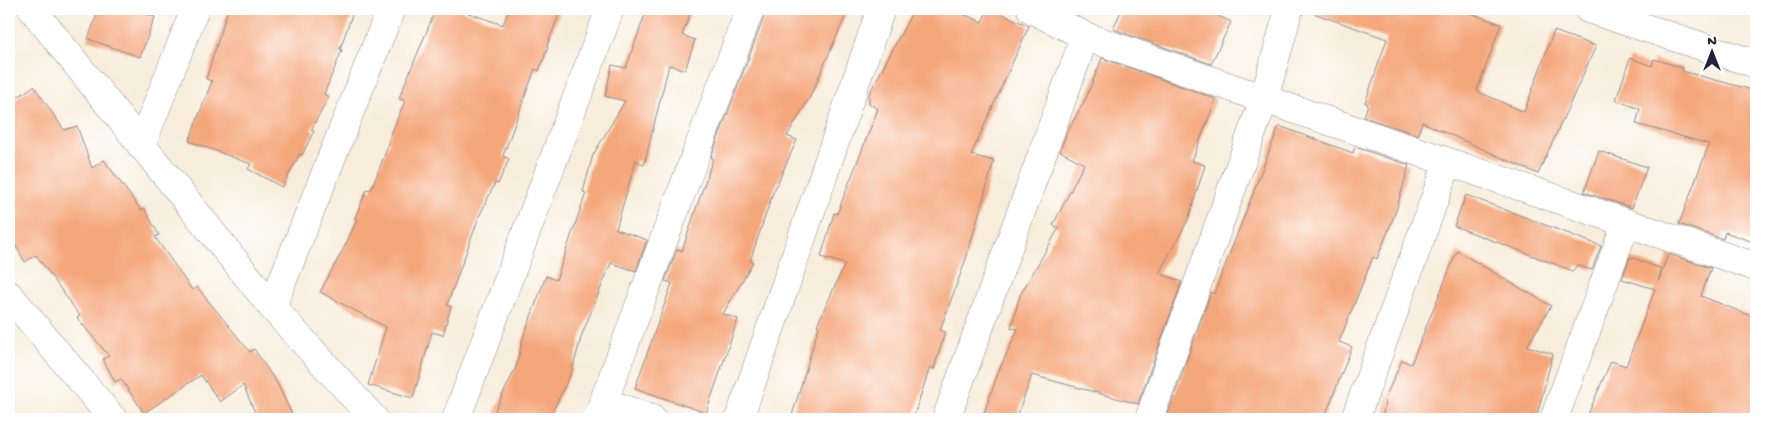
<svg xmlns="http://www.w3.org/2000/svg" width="1765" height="428" font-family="'Gochi Hand',sans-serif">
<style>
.building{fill:#f5a77c}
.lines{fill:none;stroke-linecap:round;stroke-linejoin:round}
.street-casing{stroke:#8c888a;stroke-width:29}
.street{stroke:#fff;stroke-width:28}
</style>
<rect width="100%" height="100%" fill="#fff"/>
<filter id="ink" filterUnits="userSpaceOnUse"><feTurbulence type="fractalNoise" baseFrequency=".02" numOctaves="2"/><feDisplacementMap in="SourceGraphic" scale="10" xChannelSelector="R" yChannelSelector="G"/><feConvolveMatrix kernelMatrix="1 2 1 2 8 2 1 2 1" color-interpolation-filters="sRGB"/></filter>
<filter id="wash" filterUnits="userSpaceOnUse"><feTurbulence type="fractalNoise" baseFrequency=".0096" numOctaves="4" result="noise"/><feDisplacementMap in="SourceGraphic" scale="20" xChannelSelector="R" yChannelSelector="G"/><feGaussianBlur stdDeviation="1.12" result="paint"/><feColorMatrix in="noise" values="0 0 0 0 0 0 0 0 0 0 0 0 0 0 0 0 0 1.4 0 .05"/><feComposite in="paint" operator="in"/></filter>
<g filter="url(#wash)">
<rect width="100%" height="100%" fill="#f7edda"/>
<g id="blocks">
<path class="building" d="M99 9H130L155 17 140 57 88 39Z
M228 9H354L340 49 342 50 324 94 329 97 311 130 314 131 302 155 300 154 282 187 248 169 251 164 189 141 212 81 206 79Z
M436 9H457L503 25 509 9H561L547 46 548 47 539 71 535 69 503 156 509 159 498 184 495 183 479 217 447 305 451 306 443 335 432 332 413 398 368 385 386 327 320 292 346 244 357 219 355 218 367 189 371 190 390 141H388L405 101 399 98Z
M647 9H692L682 35 695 40 685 70 669 65 644 165 636 160 616 229 647 240 636 271 611 263 582 334 572 371 549 419H491L516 367 523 338 546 276 556 280 586 193 583 192 593 155 625 101 605 96 612 65 626 68Z
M767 9H832L846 15 810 97 787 136 797 140 773 193 750 261 753 262 723 314 738 319 706 413 635 388 672 283 665 281 677 249 682 251 713 158 711 157Z
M914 9H953L982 22 988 9H992L1029 26 971 155 994 161 966 259 940 330 945 332 934 369 930 367 913 419H791L819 326 817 325 845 264 821 257 834 213 837 214 878 109 869 104V94Z
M1122 9H1203L1231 22 1211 64 1113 29Z
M1313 9H1459L1501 24 1477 91 1524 112 1554 31 1596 46 1538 174 1422 122 1418 135 1364 117 1368 104 1365 103 1387 39 1313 13Z
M1102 58 1216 99 1192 161 1205 165 1188 220 1159 273 1182 282 1138 404 1032 375 1016 419H982L999 370 1018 329 1011 328 1020 295 1059 228 1053 225 1084 164 1060 151 1067 132 1086 98Z
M1630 58 1652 66 1654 59 1683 68 1682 71 1756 91V243L1725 232 1723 239 1679 224 1709 144 1636 124 1640 109 1616 100Z
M34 86 64 130 77 126 92 168 104 160 141 210 144 208 159 235 155 237 192 290 197 287 250 352 254 349 278 385 294 419H258L243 385 220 402 201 375 144 413 121 379 115 382 103 359 109 356 77 318 80 316 36 255 25 262 9 234V103Z
M1279 126 1353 153 1355 147 1409 165 1396 211 1377 259 1373 257 1339 342 1352 347 1324 419H1166L1211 292 1214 294Z
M1599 151 1647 167 1632 208 1584 192Z
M1466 195 1601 246 1592 270 1577 265 1573 271 1454 226Z
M1457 251 1551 306 1527 346 1553 354 1536 419H1382L1386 396 1402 360 1411 364Z
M1668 254 1711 268 1701 296 1756 318V419H1586L1611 361 1626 366 1655 289 1622 279 1630 257 1662 269 1658 282Z"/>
</g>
</g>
<g filter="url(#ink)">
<use href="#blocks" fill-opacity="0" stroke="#8c888a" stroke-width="1"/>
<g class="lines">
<defs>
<path id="street" d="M32 9 272 307 374 419
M1031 9 1085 36 1264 99 1756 267
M1588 9 1756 64
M141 146 195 9
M9 295 113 419
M272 307 391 9
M604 402 652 419
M456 419 610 9
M597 419 750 9
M739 419 881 9
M946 419 1085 36
M1149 419 1264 99 1289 9
M1355 419 1448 162
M1554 419 1626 223"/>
</defs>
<use href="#street" class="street-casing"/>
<use href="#street" class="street"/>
</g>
</g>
<rect width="1765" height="428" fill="none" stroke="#fff" stroke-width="30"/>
<g transform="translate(1712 52)" stroke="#ffffff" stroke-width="4" paint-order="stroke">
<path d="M0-4L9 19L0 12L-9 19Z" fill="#22223b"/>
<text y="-8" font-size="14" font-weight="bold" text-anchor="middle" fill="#22223b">N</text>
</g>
</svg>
